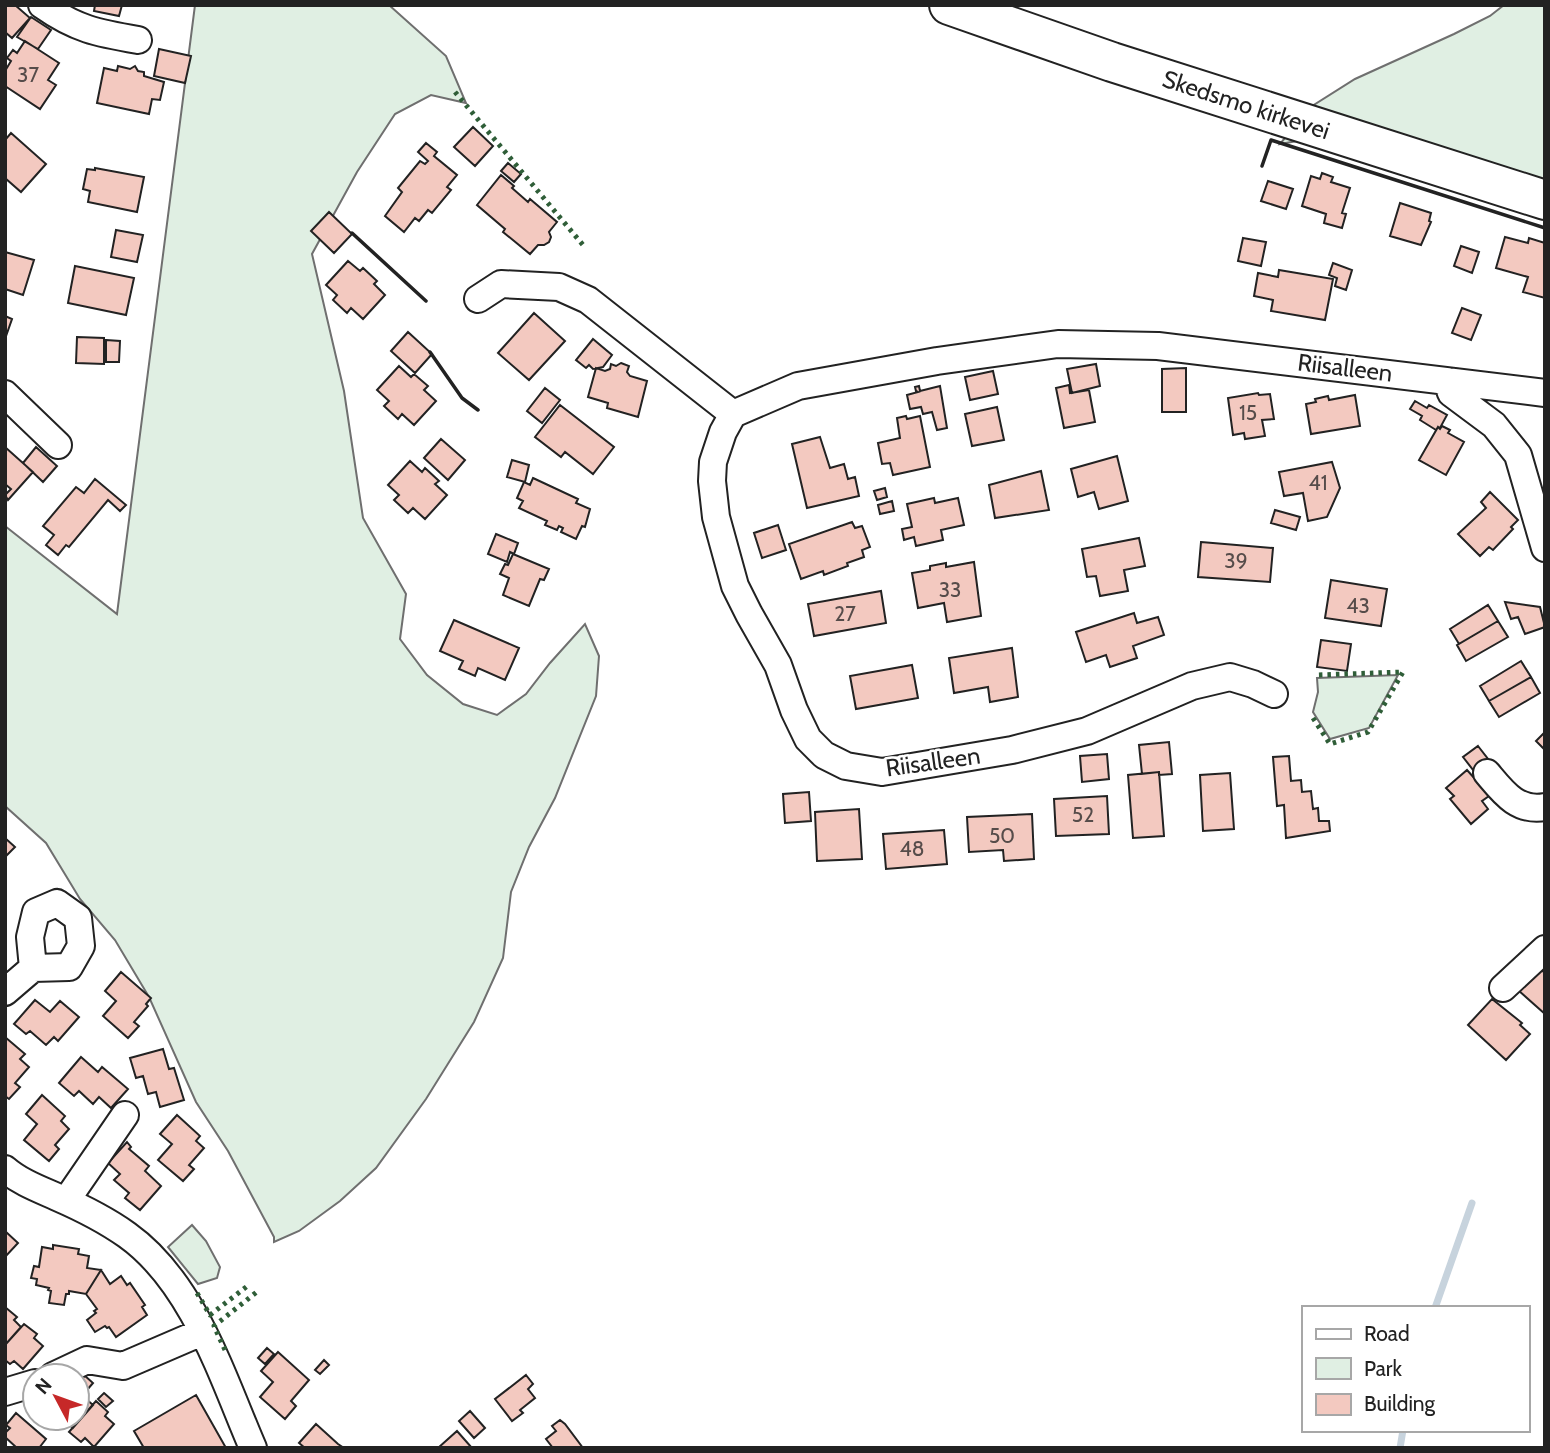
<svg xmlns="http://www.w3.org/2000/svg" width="1550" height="1453" font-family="Cabin,sans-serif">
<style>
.green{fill:#e0efe3;stroke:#6f6f6f;stroke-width:2}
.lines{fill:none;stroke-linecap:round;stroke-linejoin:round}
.stream{stroke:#c7d3dd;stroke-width:7}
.building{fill:#f3c9c0;stroke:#222;stroke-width:2}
.minor-casing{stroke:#222;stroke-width:30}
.highway-casing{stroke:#222;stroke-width:42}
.minor{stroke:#fff;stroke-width:26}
.highway{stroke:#fff;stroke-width:38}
.hedge{stroke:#2f5e38;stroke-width:5;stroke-dasharray:3.5 5;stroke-linecap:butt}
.wall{stroke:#222;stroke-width:3.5}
.labels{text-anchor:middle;stroke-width:5;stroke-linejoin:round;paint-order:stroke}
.number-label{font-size:21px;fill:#564c4a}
.street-label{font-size:24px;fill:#222;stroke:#fff}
</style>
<rect width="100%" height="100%" fill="#fff"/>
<path class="green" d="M195 5H389L446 56 466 103 431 95 395 114 357 172 312 254 344 391 363 518 406 594 400 639 427 675 463 704 497 715 526 694 550 663 585 624 599 656 596 696 555 798 529 847 511 892 503 958 474 1022 426 1099 376 1168 340 1201 299 1231 274 1242V1237L228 1151 196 1102 149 997 115 940 80 899 46 843 5 806V526L117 614Z
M1504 5H1545V186L1303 140 1280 144 1309 108 1355 79 1454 34 1490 16Z
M1398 675 1369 728 1330 739 1313 712 1318 692 1317 678Z
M192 1225 206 1241 220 1267 217 1278 198 1284 168 1247Z"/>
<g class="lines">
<path class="stream" d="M1435 1308 1472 1203
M1400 1448 1403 1430"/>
</g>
<path class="building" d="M5 5H15L30 18 12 38 5 32Z
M95 5H122L119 16 94 11Z
M31 17 51 30 38 49 17 37Z
M25 41 59 63 48 80 56 85 40 109 5 86V71L11 61 7 58 13 50 17 53Z
M159 49 191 56 185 83 154 76Z
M118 66 130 69 135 66 138 71 144 72V76L164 82 160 100 152 99 149 114 97 103 104 68 117 71Z
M473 127 493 146 475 166 454 147Z
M11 133 46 164 21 192 5 178V140Z
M426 143 437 152 434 156 457 175 447 187 451 190 432 213 428 210 419 221 415 218 404 232 385 216 402 192 398 188 420 161 425 164 428 161 418 152Z
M508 163 521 174 514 182 501 171Z
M95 168 144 177 137 212 88 202 90 191 83 189 87 169 95 170Z
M1322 173 1333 177 1331 182 1350 188 1342 213 1346 214 1342 228 1324 223 1326 214 1302 206 1311 176 1320 179Z
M501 175 514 186 512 188 528 202 530 199 557 222 549 232 551 237 549 242 544 245H538L530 254 503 232 505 229 477 205Z
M1268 181 1293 189 1286 209 1261 201Z
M1400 203 1431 213 1429 221 1431 222 1421 245 1390 236Z
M329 212 352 234 334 253 311 231Z
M116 230 143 235 137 262 111 257Z
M1505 237 1528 243 1529 238 1545 243V298L1523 292 1528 277 1496 268Z
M1243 238 1266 242 1261 266 1238 261Z
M1461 246 1479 252 1472 273 1454 266Z
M5 252 34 260 23 295 5 289Z
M348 261 360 271 363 268 377 281 374 284 385 295 363 319 351 308 347 313 333 300 337 295 326 285Z
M1333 263 1352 270 1346 290 1335 286 1337 278 1329 275Z
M75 266 134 278 126 315 68 303Z
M1279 270 1333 279 1325 320 1271 311 1273 300 1254 296 1258 273 1278 277Z
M1462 308 1481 315 1471 340 1452 333Z
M534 313 565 341 529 380 498 353Z
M5 316 12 319 5 339Z
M408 332 432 354 415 373 391 351Z
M77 337 104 338V364L76 363Z
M593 339 612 355 603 367 593 369 589 365 586 368 576 360Z
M106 340 120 341 119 362H106Z
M621 363 629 366 627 372 630 376 647 381 638 417 607 408 608 403 588 397 596 368 605 371 610 369 611 364 616 366Z
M1096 364 1100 386 1072 393 1067 369Z
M399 366 411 377 414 374 428 386 424 390 436 401 414 425 402 414 398 419 384 406 389 401 377 390Z
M1186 368V412H1162V369Z
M993 371 998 394 970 400 965 377Z
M1069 385 1070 393 1089 390 1095 422 1064 428 1056 388Z
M919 386 920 391 940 386 947 428 937 430 932 412 923 414 921 407 910 409 907 395 918 392 916 391 915 387Z
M545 388 560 400 542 423 527 411Z
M1258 393 1259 395 1270 394 1274 419 1262 420 1265 436 1245 439 1244 433 1233 435 1228 398Z
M1355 395 1360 426 1311 434 1306 404 1316 402 1315 399 1328 396 1329 400Z
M1415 401 1427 408 1429 405 1447 415 1440 428 1438 427 1436 430 1420 420 1422 416 1410 409Z
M560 405 614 447 593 474 565 452 561 457 535 437Z
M997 407 1004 440 972 446 965 414Z
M906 416 907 419 920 416 930 467 893 475 890 463 882 464 878 443 900 438 897 418Z
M1442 426 1450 430 1448 433 1464 442 1446 475 1419 460 1438 427 1440 429Z
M820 437 830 468 844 464 848 479 855 477 859 496 807 508 792 444Z
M441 439 465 460 448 480 424 458Z
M5 447 33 472 8 500 5 495 11 489 5 484Z
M36 447 57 466 43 482 23 463Z
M1117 456 1128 501 1099 509 1094 492 1078 497 1071 469Z
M512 460 529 465 525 482 507 477Z
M410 461 422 472 425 468 439 481 435 484 447 495 425 519 413 508 408 513 394 500 399 495 388 485Z
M1332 462 1340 488 1327 517 1308 521 1303 493 1284 496 1279 472Z
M1041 471 1049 510 995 518 989 485Z
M533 478 578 499 576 503 590 509 585 527 582 526 576 539 561 532 563 528 559 526 557 530 545 525 547 521 519 508 523 501 517 498 524 482 530 485Z
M95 479 126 505 120 511 108 500 69 547 66 545 58 555 46 545 54 535 43 526 76 487 84 493Z
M885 488 887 497 877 500 874 491Z
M1490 492 1518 520 1511 527 1513 529 1493 550 1489 547 1480 556 1458 534 1486 508 1481 502Z
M934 498 935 503 958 498 964 525 941 530 943 540 916 546 914 537 904 540 902 529 912 527 907 504Z
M892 501 894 511 880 514 878 505Z
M1275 510 1300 517 1296 530 1271 523Z
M852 522 855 528 862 526 870 547 862 550 864 557 847 563 848 566 824 575 823 571 801 579 789 544Z
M778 525 786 550 762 558 754 533Z
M496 534 518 543 514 554 510 552 507 562 488 554Z
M1139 538 1145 566 1124 570 1128 591 1100 596 1096 576 1087 577 1082 549Z
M1201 542 1273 548 1270 582 1198 577Z
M513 554 549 569 544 580 540 579 529 606 503 595 509 578 500 574 505 564 508 565Z
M974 562 981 616 947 622 944 603 918 608 912 573 930 570V566L946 563V567Z
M1331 580 1387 589 1381 626 1325 618Z
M881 591 886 623 814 636 808 604Z
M1505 602 1540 607 1545 627 1525 634 1518 617 1511 619Z
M1488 605 1498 621 1459 644 1450 629Z
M1134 613 1137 623 1158 617 1164 635 1133 646 1137 658 1110 667 1106 655 1086 662 1076 632Z
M454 620 519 648 505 680 478 668 475 676 459 669 463 661 440 651Z
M1498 621 1508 637 1466 661 1457 645Z
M1321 640 1351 644 1347 671 1317 667Z
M1012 648 1018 697 990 702 988 687 954 693 949 658Z
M1521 661 1531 677 1489 701 1480 686Z
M912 665 918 698 856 709 850 676Z
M1531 677 1540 693 1499 717 1489 701Z
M1545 732V750L1536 741Z
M1169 742 1172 774 1159 775V772L1142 774 1139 745Z
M1478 746 1492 764 1477 775 1463 757Z
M1107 754 1109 779 1082 782 1080 756Z
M1289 756 1291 781 1301 780 1302 792 1311 791 1313 809 1318 808 1319 821H1329L1330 831 1286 838 1284 805 1277 806 1273 757Z
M1467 770 1475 779 1476 777 1489 796 1482 801 1488 809 1471 824 1450 799 1454 796 1446 788Z
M1159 772 1164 836 1133 838 1128 775Z
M1230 773 1234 829 1203 831 1200 775Z
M809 792 811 821 785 823 783 794Z
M1107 796 1109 834 1056 836 1054 799Z
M859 809 862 859 817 861 815 812Z
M1032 814 1034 859 1004 861 1003 850 969 852 967 817Z
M944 830 947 864 886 869 883 834Z
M5 838 15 847 5 857Z
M1539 968 1545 973V1014L1518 990Z
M121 972 151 998 146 1004 148 1006 134 1022 139 1026 128 1038 103 1016 116 1001 105 991Z
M1492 999 1522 1023 1520 1025 1530 1034 1506 1060 1468 1025Z
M35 1000 50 1012 60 1001 79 1017 58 1041 54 1037 46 1045 30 1031 26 1034 14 1024Z
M5 1037 25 1054 20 1059 29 1067 15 1083 20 1087 9 1099 5 1096Z
M163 1049 169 1069 174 1068 184 1100 160 1107 156 1092 148 1094 143 1076 136 1078 130 1058Z
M81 1057 98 1072 102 1067 128 1089 111 1108 99 1097 93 1104 79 1091 74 1096 59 1083Z
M42 1095 65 1116 61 1121 69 1129 55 1145 59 1149 49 1161 24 1140 37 1124 26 1114Z
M177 1115 200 1136 196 1141 204 1148 189 1165 194 1169 183 1181 158 1160 172 1144 160 1134Z
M127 1142 131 1147 129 1149 149 1166 145 1171 161 1186 140 1210 125 1198 129 1193 114 1180 120 1174 108 1163Z
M5 1231 18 1243 5 1257Z
M53 1245 79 1249 78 1254 89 1256 87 1268 101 1270 86 1294 69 1291V1294H66L64 1305 49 1303 51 1291 48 1290 49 1288 36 1285 37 1279 31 1278 34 1266 39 1267 42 1247 53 1249Z
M101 1270 110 1284 121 1276 127 1285 130 1283 145 1305 142 1307 147 1315 116 1337 109 1327 107 1328 105 1326 95 1332 87 1320 96 1313 94 1311 97 1309 86 1294Z
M5 1307 17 1317 14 1320 21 1327 5 1345Z
M24 1324 37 1334 34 1338 43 1346 23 1369 14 1361 10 1364 5 1360V1345Z
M267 1348 274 1354 265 1364 258 1358Z
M278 1352 309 1380 291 1401 296 1406 285 1419 260 1397 273 1382 261 1371Z
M324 1360 329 1365 320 1374 315 1370Z
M84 1375 93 1383 87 1390 78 1382Z
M526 1375 533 1384 528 1389 535 1398 520 1410 523 1413 512 1421 495 1399Z
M77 1385 88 1394 85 1398 93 1405 73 1428 64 1421 61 1424 54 1418H77Z
M104 1393 113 1401 106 1407 98 1399Z
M196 1395 226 1448H144L134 1431Z
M96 1401 108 1412 105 1416 114 1424 94 1447 85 1438 81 1442 69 1432Z
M470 1411 485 1428 474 1438 459 1421Z
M16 1413 46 1439 39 1448H17L5 1437V1433L10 1428 6 1425Z
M560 1420 565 1424 583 1448H553L546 1439 556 1431 552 1426Z
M316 1424 338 1444 344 1448H305L299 1443Z
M457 1431 472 1448H438Z"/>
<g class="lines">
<defs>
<path id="minor" d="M42 5C76 29 97 33 138 40
M478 299 501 284 559 287 588 300 733 414
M1447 381 1451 393 1494 425 1518 455 1545 548
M5 394 58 445
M1274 694 1253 684 1230 677 1192 686 1087 731 1012 750 882 772 846 766 824 755 808 739 794 710 778 665 749 614 735 586 716 517 712 481 713 462 723 432 733 414 798 386 937 361 1058 344 1158 346 1545 393
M1487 773C1503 792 1517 812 1545 807
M1503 988 1545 949
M5 992 33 968 69 967 81 946 78 918 57 903 36 912 30 937 33 968
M5 1169C20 1182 39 1189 57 1197 80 1207 106 1220 127 1235 193 1282 222 1376 253 1448
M66 1201 125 1115
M53 1376 87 1360 123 1366 202 1332
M5 1392 35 1383"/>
<path id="highway" d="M949 5 1112 62 1545 200"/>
</defs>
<use href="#minor" class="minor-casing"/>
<use href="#highway" class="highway-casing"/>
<use href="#minor" class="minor"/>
<use href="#highway" class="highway"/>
<path class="hedge" d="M455 92 583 245
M1313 718 1330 744 1368 732 1403 672 1317 675
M197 1293 210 1315 250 1284
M225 1350 214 1326 258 1291"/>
<path class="wall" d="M1262 166 1271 140 1545 228
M352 233 426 301
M430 352 462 398 478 410"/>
</g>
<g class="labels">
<g class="number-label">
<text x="28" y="82">37</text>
<text x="1248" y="420">15</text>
<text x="1318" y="490">41</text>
<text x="1236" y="568">39</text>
<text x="950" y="597">33</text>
<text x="1358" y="613">43</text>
<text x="845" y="621">27</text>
<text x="1083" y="822">52</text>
<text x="1002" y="843">50</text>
<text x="912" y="856">48</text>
</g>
<g class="street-label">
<text transform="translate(1246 105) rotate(18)" y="8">Skedsmo kirkevei</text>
<text transform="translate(1345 368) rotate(7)" y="8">Riisalleen</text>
<text transform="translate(933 762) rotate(-8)" y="8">Riisalleen</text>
</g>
</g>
<rect width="1550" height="1453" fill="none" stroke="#222222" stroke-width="14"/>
<rect x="1302" y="1306" width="228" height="126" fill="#ffffff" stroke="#a7a7a7" stroke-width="2"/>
<rect x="1316" y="1329" width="35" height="10" fill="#ffffff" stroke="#a7a7a7" stroke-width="2"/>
<text x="1364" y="1341" font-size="21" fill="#222222">Road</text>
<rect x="1316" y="1358" width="35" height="21" fill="#e0efe3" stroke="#a7a7a7" stroke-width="2"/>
<text x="1364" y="1376" font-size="21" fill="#222222">Park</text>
<rect x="1316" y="1394" width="35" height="21" fill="#f3c9c0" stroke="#a7a7a7" stroke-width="2"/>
<text x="1364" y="1411" font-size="21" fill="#222222">Building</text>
<g transform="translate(56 1397) rotate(311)"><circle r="33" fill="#ffffff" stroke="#a7a7a7" stroke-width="2"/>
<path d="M0-5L12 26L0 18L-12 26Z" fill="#c62828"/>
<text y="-10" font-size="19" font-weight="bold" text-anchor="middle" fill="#222222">N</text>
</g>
</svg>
